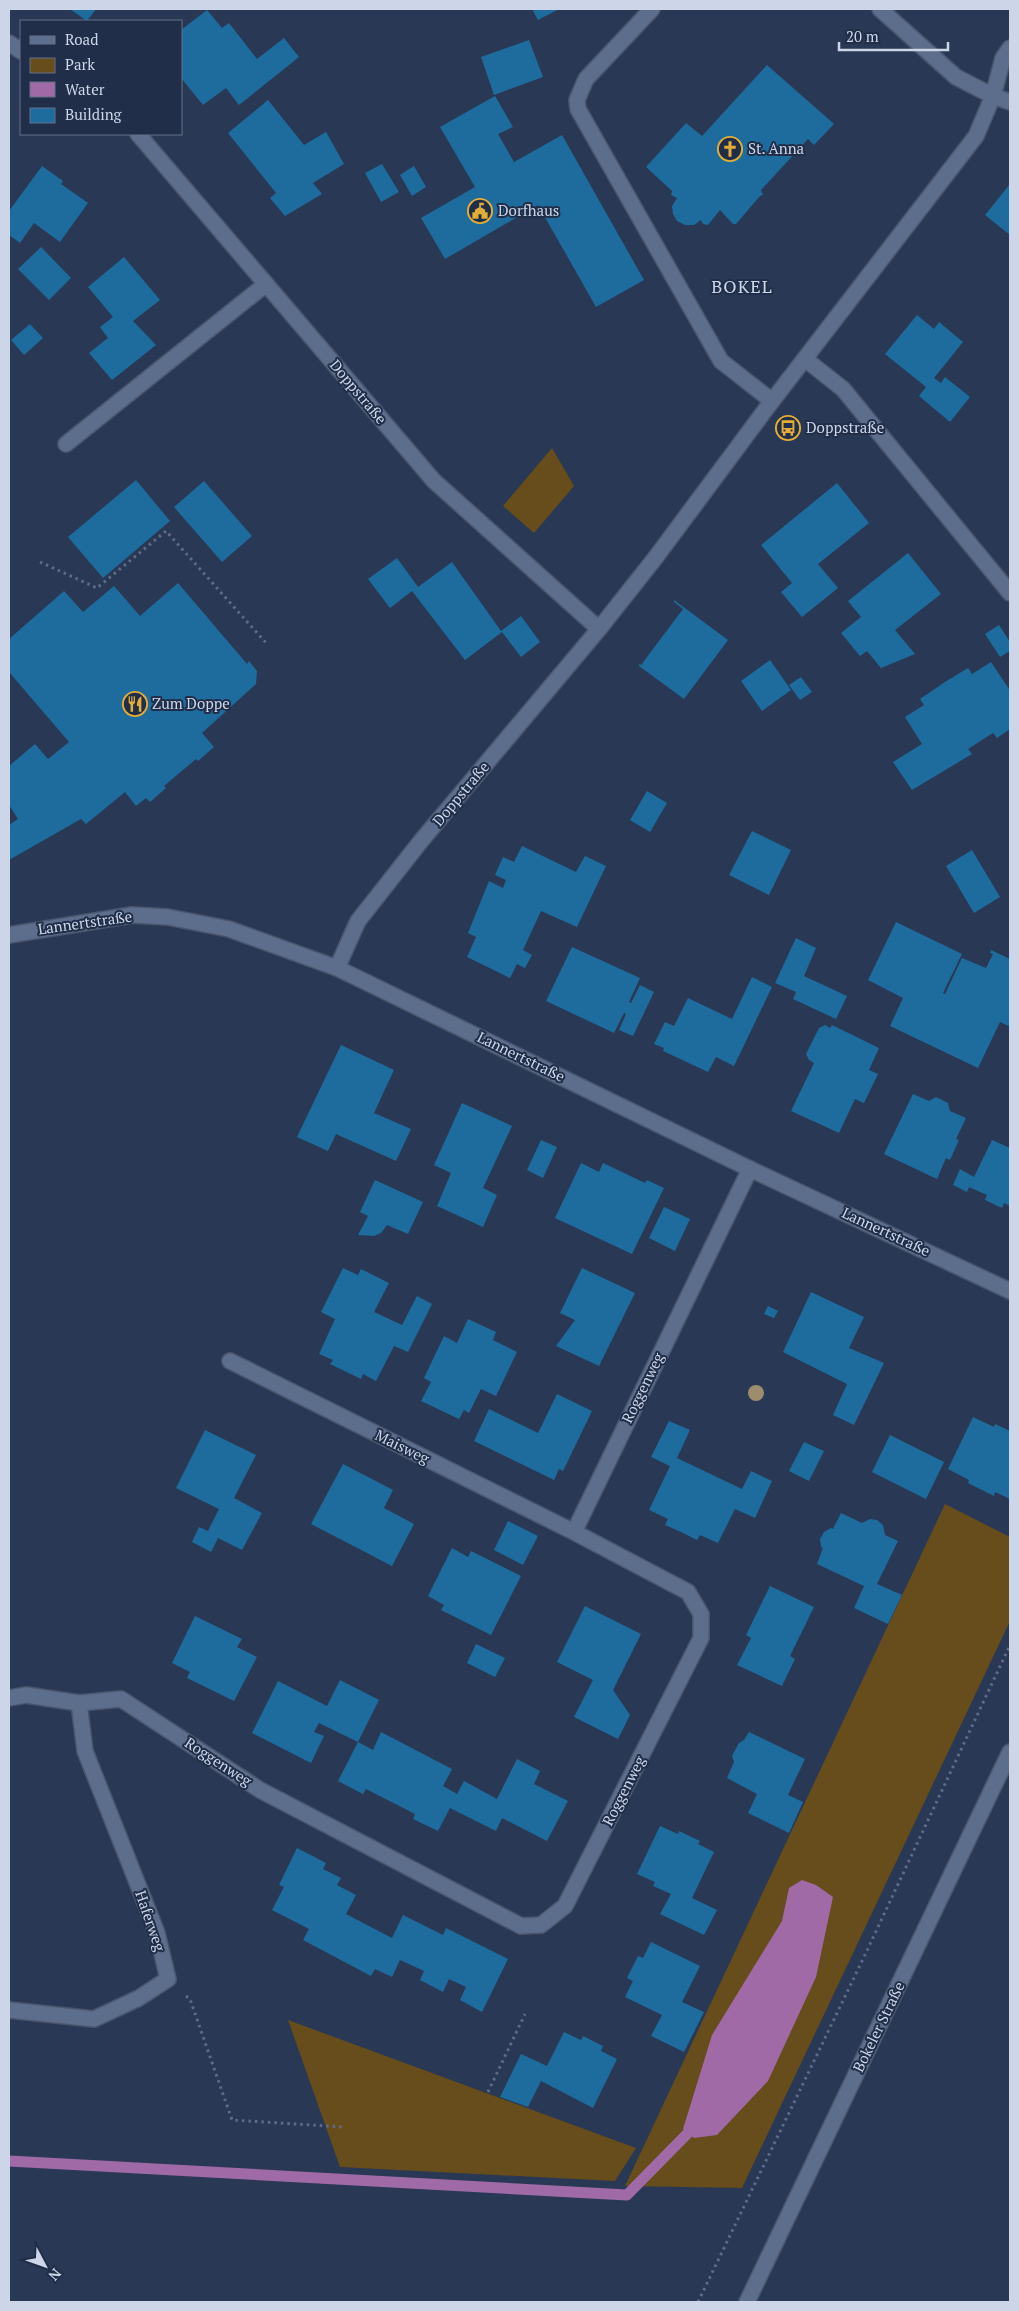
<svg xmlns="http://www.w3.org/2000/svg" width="1019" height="2311" font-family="'PT Serif',serif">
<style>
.green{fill:#664d1b}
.water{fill:#a06aa7}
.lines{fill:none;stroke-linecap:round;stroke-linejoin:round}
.stream{stroke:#a06aa7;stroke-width:11}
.building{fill:#1e6c9e}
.lane-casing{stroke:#4a566e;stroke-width:18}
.street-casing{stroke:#4a566e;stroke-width:18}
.secondary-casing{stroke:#4a566e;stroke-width:18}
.path{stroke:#5f6c85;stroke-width:3;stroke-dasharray:2.5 4;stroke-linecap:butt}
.lane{stroke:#5d6e8c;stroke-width:15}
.street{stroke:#5d6e8c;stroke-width:15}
.secondary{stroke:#5d6e8c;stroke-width:15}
.tree{fill:#9e8d6d}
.labels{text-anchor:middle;stroke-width:4;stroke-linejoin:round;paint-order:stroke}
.poi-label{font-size:15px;fill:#ccd6e8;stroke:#202e49;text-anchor:start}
.street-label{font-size:15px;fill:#ccd6e8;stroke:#202e49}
.quarter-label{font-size:18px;letter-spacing:1px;fill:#ccd6e8;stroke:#202e49}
</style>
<rect width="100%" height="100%" fill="#293854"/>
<path class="green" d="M552 448 574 486 534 533 503 506Z
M945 1504 1010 1537V1621L742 2188 625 2186Z
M288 2020 636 2148 615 2181 340 2167Z"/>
<path class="water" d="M802 1880 816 1885 833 1897 816 1977 768 2081 717 2135 694 2138 683 2129 712 2035 782 1921 789 1888Z"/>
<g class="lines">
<path class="stream" d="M9 2161 627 2195 688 2133"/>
</g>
<path class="building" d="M70 9H96L87 21Z
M532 9H559L538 20Z
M207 10 222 28 229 23 257 59 284 38 299 57 239 105 226 88 203 105 181 78V30Z
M529 40 543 77 494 95 481 57Z
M767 65 834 124 814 145 808 139 761 190 763 195 760 196 736 224H733L720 210 708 225 703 224 701 220 694 225H685L677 221 673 214 672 206 677 198 671 195 672 191 646 167 686 123 702 136Z
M495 96 513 127 498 134 514 162 562 135 644 280 596 307 538 205 445 259 421 218 475 187 440 127Z
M268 100 304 145 326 132 344 164 313 183 322 194 285 216 270 198 276 193 228 133Z
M382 164 399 192 381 202 365 173Z
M42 166 63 181 61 184 88 203 60 242 34 223 20 243 9 235V211Z
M414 166 426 187 412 196 400 175Z
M1010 184V235L985 215Z
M41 247 71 278 49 300 18 269Z
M124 257 160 300 133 321 156 345 112 380 89 353 108 338 100 327 113 317 88 287Z
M917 315 934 329 939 322 963 342 934 378 941 383 945 377 970 397 950 422 919 396 926 387 885 354Z
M30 324 43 338 24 355 11 340Z
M136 480 170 521 103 578 68 537Z
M204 481 252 536 222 562 174 507Z
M837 483 869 523 818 564 838 588 802 617 781 592 792 583 761 545Z
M908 553 941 594 895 630 915 654 881 668 867 651 860 656 841 633 861 617 848 601Z
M397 558 418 587 452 562 501 631 521 616 540 642 521 657 502 632 465 660 412 591 390 608 368 579Z
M178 583 247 664 249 661 257 671 256 684 202 733 214 747 198 761 196 759 164 786 166 788 150 802 146 798 136 806 125 792 86 824 81 819 9 860V825L18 819 9 805V766L35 744 48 759 69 742 9 672V639L64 591 83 612 114 586 140 616Z
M674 600 728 640 684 699 639 666V664L641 665 683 609 674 602Z
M999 625 1010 642V651L1000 657 985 634Z
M770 660 791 690 762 711 741 681Z
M991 662 1009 689 1010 688V729L997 738 993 733 968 749 972 754 912 790 893 762 922 744 905 717 924 705 920 699 945 682 968 668 972 674Z
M801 677 812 692 800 700 789 685Z
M647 791 667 803 650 832 630 820Z
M752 831 791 850 769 895 729 875Z
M522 846 576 872 585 856 606 866 577 927 541 911 523 950 532 955 525 968 517 964 510 978 467 957 476 937 468 933 489 881 503 888 506 880 495 875 503 857 514 862Z
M972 850 1000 897 974 913 946 866Z
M896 922 962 954 943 993 945 994 962 958 986 968 993 954 990 953 991 950 1010 959V1025L1009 1026 1000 1022 978 1068 890 1026 903 998 868 980Z
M796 938 816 948 804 976 847 996 836 1019 793 999 796 992 775 983Z
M572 947 640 978 629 1002 631 1003 640 985 654 992 633 1036 619 1030 626 1014 624 1013 614 1033 546 1001Z
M752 977 772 987 734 1066 716 1057 708 1072 663 1051 664 1048 654 1044 665 1022 674 1026 688 998 732 1019Z
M825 1025 830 1028 832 1025 879 1048 869 1070 878 1074 864 1103 855 1099 839 1133 791 1111 814 1063 809 1060 806 1054 819 1028Z
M341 1045 394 1070 374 1113 411 1129 396 1161 336 1134 328 1151 297 1137Z
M913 1094 929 1101 936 1097 948 1103 950 1111 966 1118 956 1139 959 1140 950 1160 946 1158 937 1179 884 1154Z
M462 1103 512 1126 483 1188 497 1195 483 1227 437 1206 451 1173 434 1165Z
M541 1140 557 1147 543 1178 527 1170Z
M992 1140 1010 1148V1206L1004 1203 1002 1208 985 1200 987 1195 969 1187 967 1192 953 1185 960 1169 974 1177Z
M581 1163 599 1172 603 1163 645 1183 647 1180 664 1188 632 1254 555 1218Z
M375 1180 423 1202 408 1234 387 1225 381 1233 374 1236 358 1235 368 1216 360 1212Z
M664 1207 690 1219 675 1251 649 1238Z
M343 1268 358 1275 361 1269 389 1283 374 1312 402 1325 417 1296 432 1304 408 1352 394 1346 376 1381 363 1374 361 1379 330 1364 333 1360 319 1354 335 1319 321 1312Z
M582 1268 635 1293 599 1366 556 1346 575 1320 560 1313Z
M811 1292 864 1317 849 1348 884 1363 854 1425 833 1415 847 1384 783 1352Z
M768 1306 778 1311 774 1318 764 1314Z
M468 1319 496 1332 493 1340 517 1352 496 1396 481 1389 469 1413 464 1410 459 1419 421 1401 431 1382 424 1378 444 1336 457 1343Z
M557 1394 592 1411 563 1471 559 1469 554 1480 474 1441 489 1409 538 1433Z
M973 1417 994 1427 995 1424 1010 1431V1499L995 1492 994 1496 968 1483 969 1480 948 1469Z
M669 1421 690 1430 677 1458 742 1489 751 1471 772 1481 755 1518 735 1509 718 1543 700 1535 697 1540 681 1532 665 1525 668 1519 649 1510 670 1466 651 1457Z
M205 1430 256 1455 234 1498 262 1513 242 1550 218 1538 211 1552 192 1542 199 1527 208 1531 219 1509 176 1488Z
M890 1435 944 1462 926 1499 872 1472Z
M804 1442 824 1451 809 1481 789 1471Z
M343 1464 393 1490 384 1508 414 1524 392 1566 311 1524Z
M841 1513 862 1523 870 1519 877 1520 883 1525 885 1535 898 1541 877 1584 902 1595 888 1624 854 1608 864 1586 817 1564 823 1548 821 1547 820 1539 824 1532 831 1528 833 1529Z
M508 1521 538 1536 523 1565 494 1550Z
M452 1548 468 1557 471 1551 521 1576 491 1635 441 1610 444 1605 428 1596Z
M770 1586 814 1607 790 1656 795 1659 782 1686 737 1665 751 1638 746 1635Z
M585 1606 641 1634 613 1690 630 1715 618 1739 574 1717 593 1680 557 1662Z
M195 1616 242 1639 237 1647 257 1657 234 1701 187 1678 190 1672 172 1663Z
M476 1644 505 1658 495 1677 467 1663Z
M340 1680 379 1700 358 1742 319 1723 314 1732 324 1736 311 1763 252 1733 278 1681 327 1706Z
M381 1732 452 1769 443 1786 457 1794 464 1781 497 1799 517 1759 540 1771 534 1784 568 1801 547 1841 502 1818 496 1831 450 1808 438 1831 413 1819 415 1814 366 1789 363 1794 338 1781 358 1742 373 1750Z
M749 1732 805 1759 788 1795 803 1802 789 1833 748 1813 757 1794 727 1778 734 1762 732 1756 739 1743 744 1740Z
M660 1826 678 1834 679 1831 700 1841 698 1844 714 1852 692 1898 717 1910 704 1935 660 1914 671 1894 653 1886 655 1882 637 1874Z
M297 1848 326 1863 323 1869 341 1878 337 1885 356 1895 346 1914 392 1938 403 1915 443 1935 446 1928 508 1959 482 2012 460 2000 466 1987 449 1979 443 1992 420 1980 424 1971 400 1960 392 1977 375 1969 371 1976 303 1940 309 1929 272 1910 284 1887 279 1885Z
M651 1942 700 1966 682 2002 704 2012 684 2052 651 2036 662 2015 625 1997 633 1981 627 1978 638 1956 643 1958Z
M564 2032 581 2040 583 2036 603 2046 601 2051 617 2059 593 2108 541 2081 528 2107 500 2097 521 2054 547 2066Z"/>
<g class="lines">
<defs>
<path id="lane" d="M652 9 586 79 577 100 578 109 721 361 772 401
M993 96 1003 58 1010 48
M66 444 266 284"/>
<path id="street" d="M880 9 956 77 993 96 1010 102
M9 43 21 51
M138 134 434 481 599 629
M805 359 843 389 1010 593
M337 968 358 921 421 841 599 629 656 557 766 409 976 136 993 96
M574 1532 750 1169
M9 1698 26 1695 79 1703 121 1699 260 1790 521 1926 541 1925 565 1906 701 1638V1614L688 1592 574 1532 230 1361
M9 2010 94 2019 139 1998 168 1979 157 1933 85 1751 79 1703"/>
<path id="secondary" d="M9 935 132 915 168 917 229 929 337 968 750 1169 1010 1291
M747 2302 1010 1752"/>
</defs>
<use href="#lane" class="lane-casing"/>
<use href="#street" class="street-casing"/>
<use href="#secondary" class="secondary-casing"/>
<path class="path" d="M40 562 97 588 166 531 267 644
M186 1996 190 1999 232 2120 343 2127
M488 2092 525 2014
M698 2302 864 1957 1010 1645"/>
<use href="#lane" class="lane"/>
<use href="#street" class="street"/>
<use href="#secondary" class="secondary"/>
</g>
<circle class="tree" cx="756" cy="1393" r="8"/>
<defs>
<symbol id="church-ring" viewBox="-11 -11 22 22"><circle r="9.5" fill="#202e49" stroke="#e5ad35" stroke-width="1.5"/><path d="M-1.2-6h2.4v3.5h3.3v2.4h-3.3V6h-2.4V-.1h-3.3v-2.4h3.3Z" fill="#e5ad35"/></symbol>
<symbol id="civic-ring" viewBox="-11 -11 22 22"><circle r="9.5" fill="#202e49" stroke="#e5ad35" stroke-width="1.5"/><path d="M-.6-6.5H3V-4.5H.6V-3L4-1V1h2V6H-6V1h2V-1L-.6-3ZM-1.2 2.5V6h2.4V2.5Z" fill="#e5ad35"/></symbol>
<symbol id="bus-ring" viewBox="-11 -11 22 22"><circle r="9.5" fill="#202e49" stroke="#e5ad35" stroke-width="1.5"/><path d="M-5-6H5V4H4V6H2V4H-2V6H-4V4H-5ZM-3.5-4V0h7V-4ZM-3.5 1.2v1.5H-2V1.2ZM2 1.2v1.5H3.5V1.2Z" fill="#e5ad35"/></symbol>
<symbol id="restaurant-ring" viewBox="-11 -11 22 22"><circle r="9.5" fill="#202e49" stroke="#e5ad35" stroke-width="1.5"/><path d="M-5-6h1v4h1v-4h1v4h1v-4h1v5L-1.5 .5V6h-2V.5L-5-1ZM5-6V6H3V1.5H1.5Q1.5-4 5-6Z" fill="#e5ad35"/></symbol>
</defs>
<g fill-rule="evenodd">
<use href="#church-ring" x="716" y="135" width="28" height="28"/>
<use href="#civic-ring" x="466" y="197" width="28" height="28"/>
<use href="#bus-ring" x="774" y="414" width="28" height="28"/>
<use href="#restaurant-ring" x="121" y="690" width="28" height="28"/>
</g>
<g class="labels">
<g class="poi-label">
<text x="748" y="154">St. Anna</text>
<text x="498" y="216">Dorfhaus</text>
<text x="806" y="433">Doppstraße</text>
<text x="152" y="709">Zum Doppe</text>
</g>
<g class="street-label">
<text transform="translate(358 392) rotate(50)" y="5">Doppstraße</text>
<text transform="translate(461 794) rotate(-50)" y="5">Doppstraße</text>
<text transform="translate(85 923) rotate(-8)" y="5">Lannertstraße</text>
<text transform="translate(521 1057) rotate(26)" y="5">Lannertstraße</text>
<text transform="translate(886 1232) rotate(25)" y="5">Lannertstraße</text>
<text transform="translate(643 1388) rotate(-64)" y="5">Roggenweg</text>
<text transform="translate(402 1447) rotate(26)" y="5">Maisweg</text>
<text transform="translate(218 1762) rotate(33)" y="5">Roggenweg</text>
<text transform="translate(624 1791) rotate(-63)" y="5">Roggenweg</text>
<text transform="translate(150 1921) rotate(71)" y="5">Haferweg</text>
<text transform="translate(879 2027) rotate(-64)" y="5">Bokeler Straße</text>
</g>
<g class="quarter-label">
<text x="742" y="293">BOKEL</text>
</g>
</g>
<rect width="1019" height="2311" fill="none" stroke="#ccd6e8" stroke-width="20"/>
<rect x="20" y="20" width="162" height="115" fill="#202e49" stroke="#657189"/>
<rect x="30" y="36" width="25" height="8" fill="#5d6e8c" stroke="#657189"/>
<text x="65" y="45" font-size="15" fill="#ccd6e8">Road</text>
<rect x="30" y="58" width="25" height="15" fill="#664d1b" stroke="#657189"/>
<text x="65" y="70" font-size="15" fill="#ccd6e8">Park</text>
<rect x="30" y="82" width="25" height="15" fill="#a06aa7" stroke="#657189"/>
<text x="65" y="95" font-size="15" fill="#ccd6e8">Water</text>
<rect x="30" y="108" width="25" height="15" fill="#1e6c9e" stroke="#657189"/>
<text x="65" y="120" font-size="15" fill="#ccd6e8">Building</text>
<g transform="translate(45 2266) rotate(131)" stroke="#202e49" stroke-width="4" paint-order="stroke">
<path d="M0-4L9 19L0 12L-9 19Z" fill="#ccd6e8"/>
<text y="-8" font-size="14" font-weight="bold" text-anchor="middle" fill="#ccd6e8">N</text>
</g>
<path d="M839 42v8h109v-8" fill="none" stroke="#ccd6e8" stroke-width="2.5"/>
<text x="846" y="42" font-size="15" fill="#ccd6e8" stroke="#202e49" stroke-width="4" paint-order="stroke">20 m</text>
</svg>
